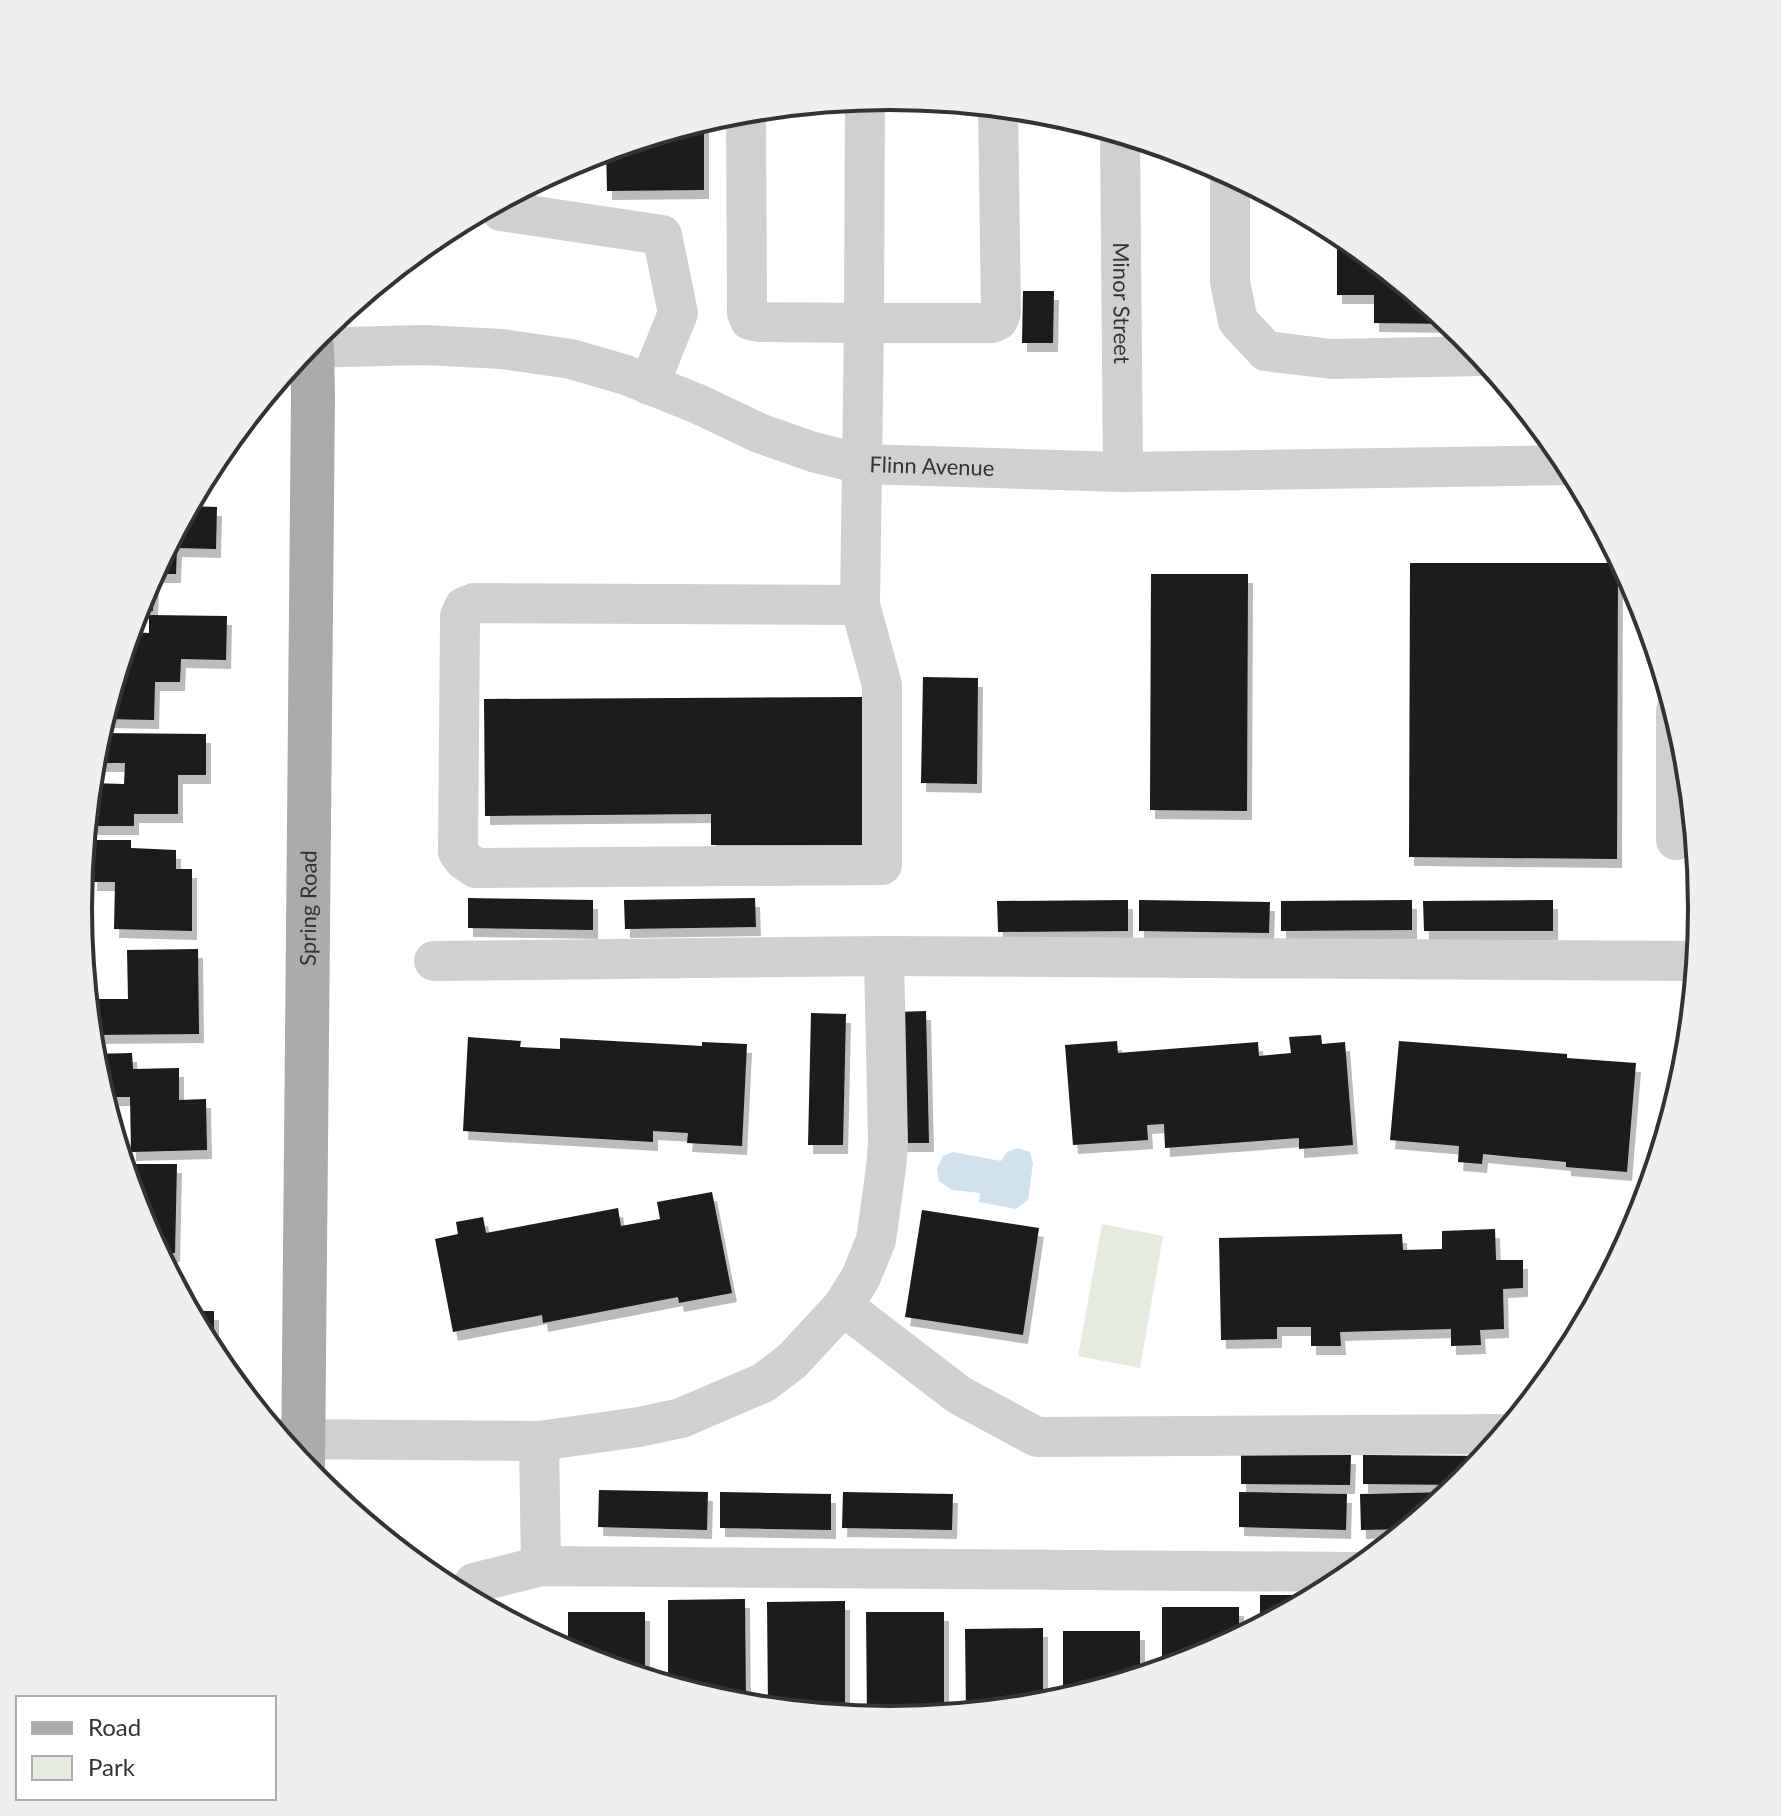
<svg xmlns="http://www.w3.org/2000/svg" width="1781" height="1816" font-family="Lato,sans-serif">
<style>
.green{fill:#e6ecdf}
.water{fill:#cfe2ee}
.building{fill:#1a1a1a;filter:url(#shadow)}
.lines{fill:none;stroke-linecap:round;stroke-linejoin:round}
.minor{stroke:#d0d0d0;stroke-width:40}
.major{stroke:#ababab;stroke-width:44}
.labels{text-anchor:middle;stroke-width:8;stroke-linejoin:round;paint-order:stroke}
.street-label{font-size:22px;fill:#333;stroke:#fff}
.rim{fill:none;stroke:#333;stroke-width:4}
</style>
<defs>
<filter id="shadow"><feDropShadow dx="5" dy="9" stdDeviation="0" flood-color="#0004"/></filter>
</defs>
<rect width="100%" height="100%" fill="#fff"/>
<path class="green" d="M1102 1224 1163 1236 1140 1368 1078 1356Z"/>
<path class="water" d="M1018 1148 1030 1152 1033 1164 1028 1200 1016 1209 979 1202 980 1193 952 1190 939 1181 937 1169 943 1156 953 1152 1001 1161 1007 1152Z"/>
<path class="building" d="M704 120V190L607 191 606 149Z
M1337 230 1342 233 1453 324 1374 323V295H1337Z
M1023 291H1054L1053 343H1022Z
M188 506 217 507 216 549 177 548 176 574H154L153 611 136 610 140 597Z
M1410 563H1618L1617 859 1409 857Z
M1151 574H1248L1247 811 1150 810Z
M149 615 227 616 226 660 181 659 180 682H155L154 720 104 719 129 632 149 633Z
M923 677 978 678 977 784 921 783Z
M863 697V845H711V814L485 816 484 699Z
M98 733 206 734V775H178V814H134V826H91V783L124 784 125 763H95V745Z
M93 840H131V848L176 850V869H192V931L114 929 115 882H92Z
M468 898 593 900V930L468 928Z
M755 898 756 927 625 929 624 900Z
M1128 900V931L998 932 997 901Z
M1139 900 1270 902 1269 933 1139 931Z
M1412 900V930L1281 931V901Z
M1553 900V931H1424L1423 901Z
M198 949 199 1034 91 1035 90 999H128L127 950Z
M926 1011 929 1143H899L896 1012Z
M811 1013 846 1014 843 1145H808Z
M1321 1035 1322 1044 1345 1042 1353 1145 1299 1149V1138L1165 1148 1164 1124 1147 1125 1148 1140 1073 1145 1065 1045 1117 1041 1118 1053 1258 1042 1259 1056 1291 1053 1289 1037Z
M468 1037 521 1041 520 1047 560 1049V1038L702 1046V1042L747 1044 742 1146 687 1143 688 1133 653 1131V1142L463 1131Z
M1399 1041 1567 1054V1058L1636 1063 1627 1172 1566 1167V1162L1483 1154 1482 1164 1458 1162 1459 1146 1390 1140Z
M132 1053 133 1069 179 1068V1100L206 1099 207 1150 131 1152 130 1097H103L94 1066 92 1054Z
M128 1164H177L175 1253H158L140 1219 128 1180Z
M712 1192 732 1293 679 1303 678 1297 543 1323 542 1315 453 1332 435 1239 458 1234 456 1222 483 1217 486 1233 618 1208 621 1226 660 1219 657 1202Z
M922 1210 1039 1228 1023 1335 905 1317Z
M1495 1229 1496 1260H1523V1288L1503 1289 1504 1329 1480 1330 1481 1345 1451 1346V1329L1340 1332 1341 1346H1311V1327H1277V1339L1221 1340 1219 1238 1402 1234 1403 1250 1442 1249V1231Z
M189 1311H214V1358Z
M1241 1453 1351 1455 1350 1485 1241 1484Z
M1363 1455 1487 1456 1462 1485 1363 1484Z
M599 1490 708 1492 707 1530 598 1527Z
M720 1492 831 1494V1530L720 1528Z
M843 1492 953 1494 952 1530 842 1528Z
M1239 1492 1347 1494 1346 1530 1239 1527Z
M1454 1492 1409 1529 1361 1530 1360 1494Z
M1260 1595H1320L1260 1627Z
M745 1599 746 1706 732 1705 668 1685V1600Z
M845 1601V1716L768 1708 767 1602Z
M1162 1607H1239V1638L1201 1659 1162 1670Z
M568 1612H645V1679L579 1658 568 1653Z
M866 1612H944V1715L890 1720 867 1718Z
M1043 1628V1706L966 1713 965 1629Z
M1063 1631H1140V1677L1063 1701Z"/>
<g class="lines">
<g class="minor">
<path d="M746 110 747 313 750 320 759 322 864 323 865 98"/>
<path id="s1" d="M1120 133 1123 472"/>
<path d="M1230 173V282L1238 321 1266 351 1331 359 1483 356"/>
<path d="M501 211 662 235 678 313 649 385"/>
<path id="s2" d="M304 348 424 345 502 349 571 359 626 375 698 404 759 433 813 452 862 464 1123 472 1570 465"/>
<path d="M860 605 882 685V865L476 868 464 860 458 852 460 616 464 607 474 603 860 605 864 323H992L998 320 1001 313 998 106"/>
<path d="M1676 711V840"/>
<path d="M434 961 884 956 1698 961"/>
<path d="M843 1306 959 1395 1037 1437 1505 1434"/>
<path d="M280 1439 539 1441 639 1427 681 1418 763 1383 792 1361 843 1306 861 1277 876 1240 886 1168 888 1144 884 956"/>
<path d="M539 1441 541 1566"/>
<path d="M474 1602V1583L541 1566 1356 1572"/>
</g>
<path class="major" id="s3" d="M303 1466 313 395 312 348 309 342"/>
</g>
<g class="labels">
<g class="street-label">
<text dy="8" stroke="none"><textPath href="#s1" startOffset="170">Minor Street</textPath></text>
<text dy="8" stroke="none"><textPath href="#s2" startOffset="648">Flinn Avenue</textPath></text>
<text dy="8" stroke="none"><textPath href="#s3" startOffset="558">Spring Road</textPath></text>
</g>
</g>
<path d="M0 0H1781V1816H0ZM92 908a798 798 0 1 1 1596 0a798 798 0 1 1-1596 0Z" fill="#efefef" fill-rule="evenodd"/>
<path class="rim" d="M92 908a798 798 0 1 1 1596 0a798 798 0 1 1-1596 0Z"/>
<rect x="16" y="1696" width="260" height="104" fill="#ffffff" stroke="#adadad" stroke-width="2"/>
<rect x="32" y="1722" width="40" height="12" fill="#ababab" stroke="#adadad" stroke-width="2"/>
<text x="88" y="1736" font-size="24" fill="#333333">Road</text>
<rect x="32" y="1756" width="40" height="24" fill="#e6ecdf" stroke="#adadad" stroke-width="2"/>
<text x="88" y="1776" font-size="24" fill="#333333">Park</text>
</svg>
